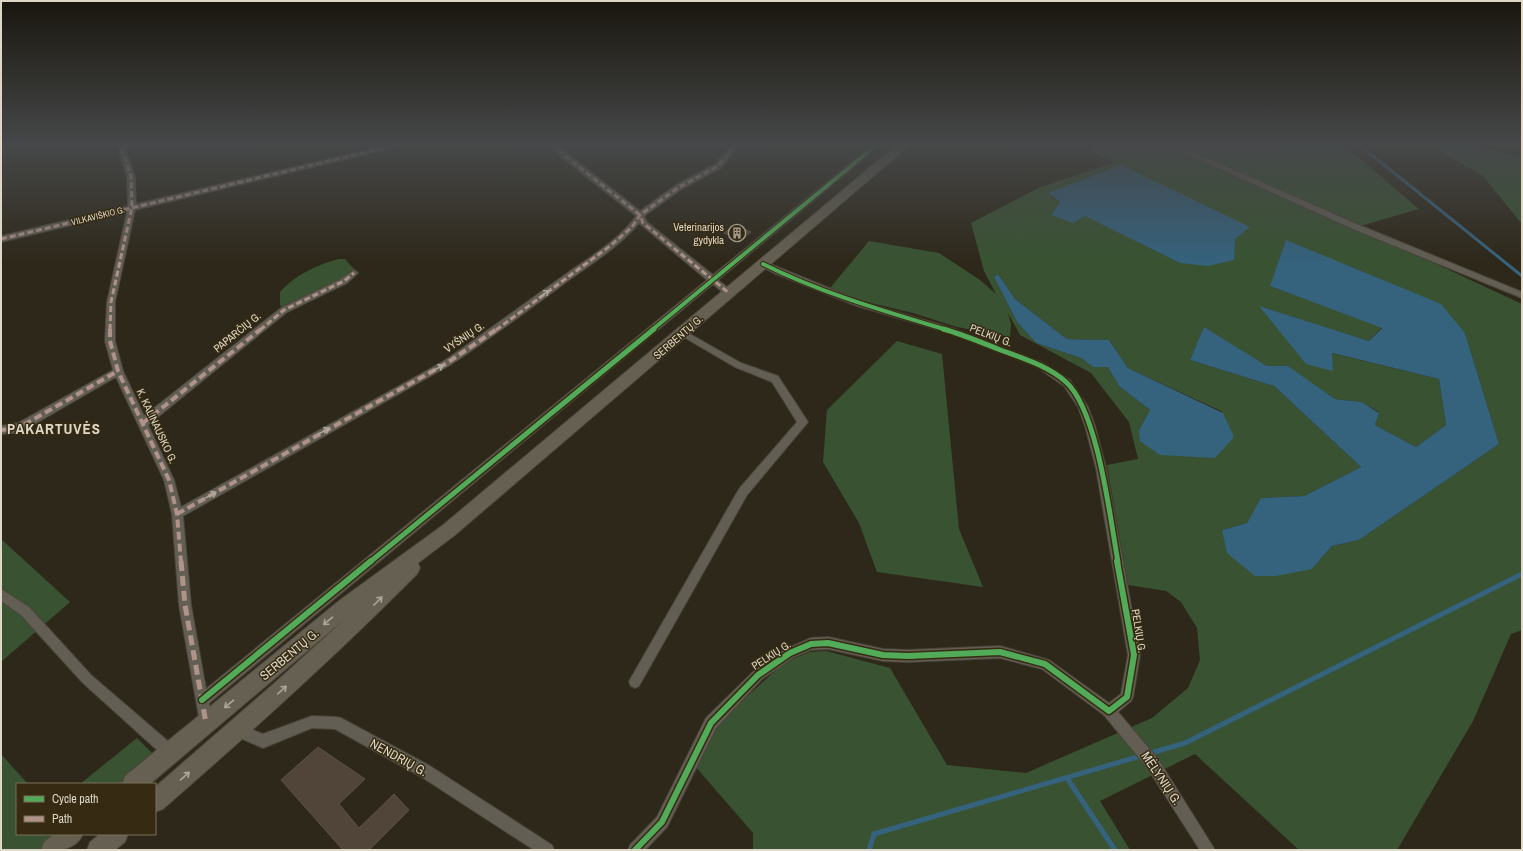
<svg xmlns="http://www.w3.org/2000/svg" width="1523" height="851" font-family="'Archivo Narrow',sans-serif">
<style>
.green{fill:#395332;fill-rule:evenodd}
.water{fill:#35627d}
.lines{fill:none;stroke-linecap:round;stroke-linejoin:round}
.stream-far1{stroke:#35627d;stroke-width:3}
.stream{stroke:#35627d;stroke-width:5}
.building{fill:#51453a;stroke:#5b524a}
.minor-casing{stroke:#4a4439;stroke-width:2}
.primary-casing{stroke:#4a4439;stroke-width:2}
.minor{fill:#625e54;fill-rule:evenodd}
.primary{fill:#656051;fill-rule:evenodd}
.quiet-far2{stroke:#af9288;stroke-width:3;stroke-dasharray:6 3;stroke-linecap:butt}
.quiet-far1{stroke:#af9288;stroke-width:4;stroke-dasharray:8 4;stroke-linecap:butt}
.quiet{stroke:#af9288;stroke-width:5;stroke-dasharray:10 5;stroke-linecap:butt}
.cycleway-far2-casing{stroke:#362b12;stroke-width:6}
.cycleway-far1-casing{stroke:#362b12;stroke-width:8}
.cycleway-casing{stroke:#362b12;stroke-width:9}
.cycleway-far2{stroke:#51ab58;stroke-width:4}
.cycleway-far1{stroke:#51ab58;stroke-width:5}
.cycleway{stroke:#51ab58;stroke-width:6}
.oneway{stroke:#aca79a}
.oneway2{stroke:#aea798}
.labels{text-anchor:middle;stroke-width:3;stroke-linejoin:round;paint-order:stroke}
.far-street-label{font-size:9px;fill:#ded7c8;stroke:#362b12}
.poi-label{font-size:11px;fill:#ded7c8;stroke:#362b12;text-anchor:end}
.street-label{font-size:11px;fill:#ded7c8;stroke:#362b12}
.near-street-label{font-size:13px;fill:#ded7c8;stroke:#362b12}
.district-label{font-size:15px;font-weight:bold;letter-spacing:1px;fill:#ded7c8;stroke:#362b12}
</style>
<rect width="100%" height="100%" fill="#2e281a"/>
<path class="green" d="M1096 143H1342L1419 209 1357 227 1522 304V630L1511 634 1473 721 1397 850H1299L1195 754 1100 801 1130 850H753V833L695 766 721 720 785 662 810 652 826 651 890 668 947 765 1026 773 1152 718 1188 688 1200 660 1197 628 1181 602 1166 591 1128 585 1107 465 1138 459 1129 422 1091 373 1020 335 1008 313 1011 324 1010 337 957 327 913 313 863 301 830 288 869 241 939 253 980 280 996 294 984 271 971 223 1040 187 1114 163 1088 150ZM1048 194 1180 263 1085 215H1051L1060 202ZM998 274 1015 299 1067 339 1109 340 1128 368 1223 412 1139 430 1150 410 1119 386 1108 366 1093 367 1081 358 1036 343 1017 322 994 277ZM1270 286 1465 333 1499 444 1359 540 1332 546 1312 569 1222 530 1247 523 1262 498 1304 496 1361 467 1274 386 1190 360 1204 328 1267 366 1288 367 1335 399 1362 402 1379 412 1375 425 1416 447 1446 425 1439 379 1331 353 1333 370 1260 307 1369 341 1382 327Z
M1427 143H1469L1476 146 1522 157V224L1483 176Z
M339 259H345L355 270 354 273 284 310 280 305V292C294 276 318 264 339 259Z
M897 341 942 354 959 529 983 587 877 572 859 523 823 462 827 410Z
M1 539 70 602 1 662Z
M137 738 156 757 123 784H80Z
M1 754 28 784H17V834H62L42 850H1Z"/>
<path class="water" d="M1121 165 1250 227 1235 239 1234 260 1208 266 1180 263 1085 216 1073 223 1051 215 1060 202 1048 193Z
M1286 240 1441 304 1465 333 1499 444 1359 540 1332 546 1312 569 1276 576H1255L1227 553 1222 530 1247 523 1261 498 1304 496 1361 467 1274 386 1190 360 1204 327 1267 366H1288L1335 399 1362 402 1379 413 1375 425 1416 447 1446 425 1439 379 1332 353 1333 371 1306 364 1259 306 1369 341 1382 328 1270 286Z
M998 274 1015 299 1067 339 1109 340 1128 368 1223 413 1234 437 1215 458 1160 455 1140 441 1139 430 1150 410 1119 386 1108 367H1093L1081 358 1036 343 1017 322 994 277Z"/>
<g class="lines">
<path class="stream-far1" d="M1357 143 1522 276"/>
<path class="stream" d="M1067 778 1115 850
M869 850 874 834 1185 743 1522 574"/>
</g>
<path class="building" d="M734 225 751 232 740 241 724 233Z
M318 747 365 779 339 804 359 828 394 794 409 810 369 850H343L281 780Z"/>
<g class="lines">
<defs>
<path id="minor" d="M116 143H124L135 177 136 204 396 143H409L405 145 135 210 115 302V341L123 371 144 416 281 308 341 279 354 270 358 273 347 283 287 312 148 425 174 480 181 507 444 361C485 333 525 303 566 274 590 257 619 240 636 216L561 157 548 143H556L567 153 640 211 676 185 715 164 733 143H741L721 168 682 189 644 216 647 222 713 275 875 143H883L718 280 732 291 733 293 732 295H726L713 284 209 703 212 723 211 728 206 729 201 728 200 723 179 605 172 514 164 480 116 377 26 429 13 433 1 434V426L18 423 113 370 105 341 107 302 127 212 1 242V236L128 206 127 177ZM639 223 707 280 206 689 191 605 183 516 450 365C491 338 530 309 569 280 593 263 621 245 639 223Z
M1163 143H1173L1359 225 1522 292V298L1353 229Z
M763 261 863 302 955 329 1043 363 1070 380 1088 407 1095 426 1106 468 1140 655 1133 697 1131 701 1118 712 1158 759 1215 850H1200L1148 769 1104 715 1042 669 1000 658 908 662 883 661 828 649 811 650 794 657 762 679 716 728 667 827 645 850H628L630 845 657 817 706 718 754 671 786 649 811 638 828 637 883 649 908 650 1000 646 1049 660 1109 703 1121 694 1128 655 1096 468 1085 426 1078 407 1064 386 1037 367 949 333 857 306 776 274 760 266 759 264 760 262Z
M683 330 741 363 778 376 808 422 747 495 639 686 635 688 631 686 629 682 631 678 739 489 797 422 772 382 735 367 680 335 678 333Z
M1 589 29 607 91 675 176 748 178 753 176 758 171 760 166 758 83 683 21 615 1 601Z
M312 716 336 717 341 718 430 766 552 845 554 850H534L420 776 335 729 312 728 263 748 233 735 232 730 233 725 238 724 263 734Z"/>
<path id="primary" d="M899 143H912L455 535 418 563 420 568 417 574C336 656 250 733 163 809L155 812V787L278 680 345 619 150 784H122L125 776 340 600 443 525Z
M54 834H83C75 851 60 850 41 850L44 842Z
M100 834H128L125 842 115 850H87L90 842Z"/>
</defs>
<use href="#minor" class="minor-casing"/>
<use href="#primary" class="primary-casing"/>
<use href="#minor" class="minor"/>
<use href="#primary" class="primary"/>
<path class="quiet-far2" d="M552 143 564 155 640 215 643 223 729 293
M901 143 905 144
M1 239 405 143
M110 330 111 302 132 207 131 177 120 143
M260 330 284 310 344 281 354 273
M496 330 610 246 632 227 640 215 679 187 718 166 737 143"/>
<path class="quiet-far1" d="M110 329V341L118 371 169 480 177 514 181 562
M143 423 261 329
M1 430 13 429 22 426 118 371
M177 514 447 363 497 329"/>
<path class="quiet" d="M181 561 185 605 206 723"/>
<defs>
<path id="cycleway-far2" d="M763 264C821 293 884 311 947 330
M652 330 879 143"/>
<path id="cycleway-far1" d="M943 329C962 334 980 342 998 349 1021 358 1047 365 1066 382 1098 411 1110 518 1118 562
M370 562 654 329"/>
<path id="cycleway" d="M202 700 371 561
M635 850 662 822 711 723 758 675 790 653 811 644 828 643 883 655 908 656 1000 652 1045 664 1109 711 1127 697 1134 655 1117 561"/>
</defs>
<use href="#cycleway-far2" class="cycleway-far2-casing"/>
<use href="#cycleway-far1" class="cycleway-far1-casing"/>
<use href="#cycleway" class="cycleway-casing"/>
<use href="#cycleway-far2" class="cycleway-far2"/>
<use href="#cycleway-far1" class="cycleway-far1"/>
<use href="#cycleway" class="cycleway"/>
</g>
<defs><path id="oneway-shaft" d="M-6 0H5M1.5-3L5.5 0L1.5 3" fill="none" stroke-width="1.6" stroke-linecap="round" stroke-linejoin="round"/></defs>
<g class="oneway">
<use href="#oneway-shaft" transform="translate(544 294) rotate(-36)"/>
<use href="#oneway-shaft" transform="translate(438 368) rotate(-29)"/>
<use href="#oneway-shaft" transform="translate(324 431) rotate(-29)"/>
<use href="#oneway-shaft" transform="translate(211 495) rotate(-29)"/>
</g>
<g class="oneway2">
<use href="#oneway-shaft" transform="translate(378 601) rotate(-45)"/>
<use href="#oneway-shaft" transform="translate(328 621) rotate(140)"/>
<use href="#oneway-shaft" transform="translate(282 690) rotate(-42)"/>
<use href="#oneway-shaft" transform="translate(229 704) rotate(140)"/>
<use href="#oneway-shaft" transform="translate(185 776) rotate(-41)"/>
</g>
<linearGradient id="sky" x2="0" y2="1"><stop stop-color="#19160e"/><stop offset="0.55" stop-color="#464849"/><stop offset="1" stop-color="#464849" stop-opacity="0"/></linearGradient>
<rect width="1523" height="262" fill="url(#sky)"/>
<defs>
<symbol id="building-ring" viewBox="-11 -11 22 22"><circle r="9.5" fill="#362b12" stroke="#a09a8b" stroke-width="1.5"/><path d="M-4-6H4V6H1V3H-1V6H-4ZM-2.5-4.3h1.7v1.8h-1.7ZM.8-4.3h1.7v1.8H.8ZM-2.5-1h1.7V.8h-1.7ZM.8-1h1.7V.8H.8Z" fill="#a09a8b"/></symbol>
</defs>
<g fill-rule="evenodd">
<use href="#building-ring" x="727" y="223" width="20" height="20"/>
</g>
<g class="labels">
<g class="far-street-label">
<text transform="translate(98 216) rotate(-14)" y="3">VILKAVIŠKIO G.</text>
</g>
<g class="poi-label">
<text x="724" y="231">Veterinarijos<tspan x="724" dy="13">gydykla</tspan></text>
</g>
<g class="street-label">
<text transform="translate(237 332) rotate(-39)" y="4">PAPARČIŲ G.</text>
<text transform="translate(991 335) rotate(21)" y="4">PELKIŲ G.</text>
<text transform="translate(464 337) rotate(-34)" y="4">VYŠNIŲ G.</text>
<text transform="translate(678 337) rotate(-41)" y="4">SERBENTŲ G.</text>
<text transform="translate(157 426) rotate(65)" y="4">K. KALINAUSKO G.</text>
<text transform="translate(1139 631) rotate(81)" y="4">PELKIŲ G.</text>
<text transform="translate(771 655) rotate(-33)" y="4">PELKIŲ G.</text>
</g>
<g class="near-street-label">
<text transform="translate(289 654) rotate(-40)" y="5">SERBENTŲ G.</text>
<text transform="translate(399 757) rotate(29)" y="5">NENDRIŲ G.</text>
<text transform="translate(1162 778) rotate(56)" y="5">MĖLYNIŲ G.</text>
</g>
<g class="district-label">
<text x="54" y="434">PAKARTUVĖS</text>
</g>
</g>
<rect width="1523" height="851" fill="none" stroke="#ded7c8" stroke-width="4"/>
<rect x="16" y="783" width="140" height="52" fill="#362b12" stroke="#79705b"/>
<rect x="24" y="796" width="20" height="6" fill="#51ab58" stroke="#79705b"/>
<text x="52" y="803" font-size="12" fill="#ded7c8">Cycle path</text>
<rect x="24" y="816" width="20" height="6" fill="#af9288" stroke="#79705b"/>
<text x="52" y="823" font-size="12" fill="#ded7c8">Path</text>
</svg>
